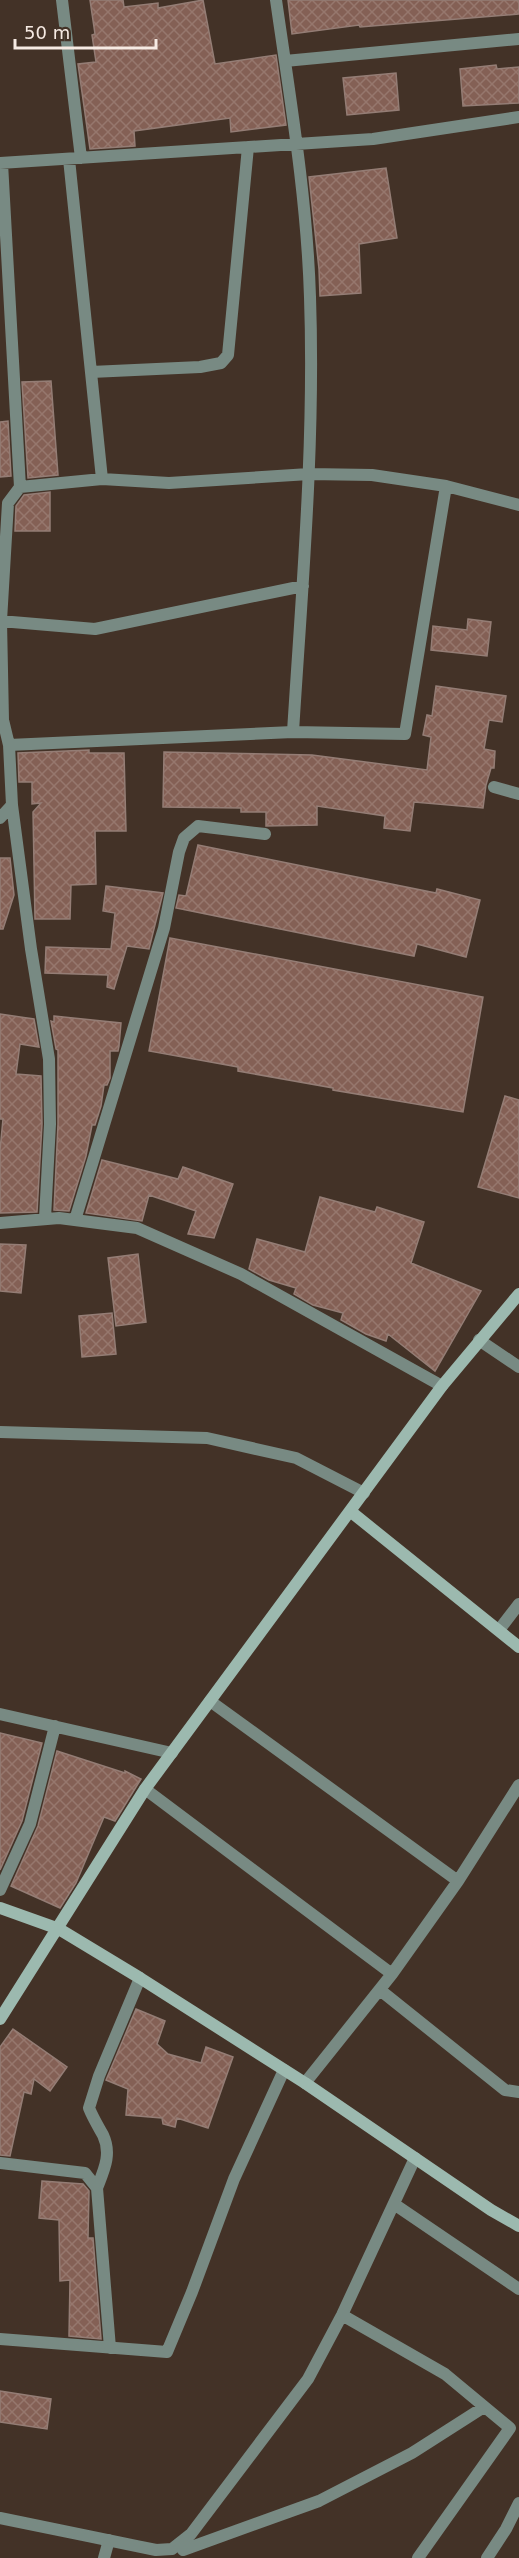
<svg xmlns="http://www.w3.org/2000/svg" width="519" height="2558" font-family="'DejaVu Sans',sans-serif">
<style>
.building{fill:url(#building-cross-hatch);stroke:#947d75;stroke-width:1.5}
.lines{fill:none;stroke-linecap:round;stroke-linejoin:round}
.street{stroke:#788a83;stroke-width:12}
.secondary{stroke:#9cb9af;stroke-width:12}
</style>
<defs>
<pattern id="building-cross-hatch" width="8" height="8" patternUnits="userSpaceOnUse" patternTransform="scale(1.5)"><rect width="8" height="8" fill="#846055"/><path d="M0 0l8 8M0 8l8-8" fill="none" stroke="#96776d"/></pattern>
</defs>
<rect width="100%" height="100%" fill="#433227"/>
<path class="building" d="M90 0H123L124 7 158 3V8L203 0 215 64 276 55 286 125 231 132 230 118 134 131 135 146 90 149 78 64 96 62 92 35 95 34Z
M288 0H519V14L360 27 359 25 292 34Z
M496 65 497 69 519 67V103L463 106 460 69Z
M396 73 399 110 347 115 343 78Z
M386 168 397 238 359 244 361 293 320 296 319 269 309 177Z
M51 381 58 475 28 478 22 382Z
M8 421 11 476 0 477V422Z
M50 492V531H15L16 506 24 495Z
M468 619 491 622 487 656 431 650 433 626 467 630Z
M436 686 506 696 502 722 489 720 484 749 495 751 494 768H491L486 785 483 808 414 802 410 831 384 828 385 816 317 806V825L266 826V812H241V808L163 807 164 752 312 755 427 770 431 737 423 735 427 715 432 716Z
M89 750V753H124L126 831H95L96 884 71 885 70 919H35L33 812 41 803 32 804V782H19L18 753Z
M198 845 436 893 437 889 480 900 466 957 417 944 414 956 176 908 179 895 186 896Z
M0 858H10L14 895 3 929H0Z
M106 886 163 893 149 949 127 946 114 989 107 987 108 975 45 973 46 947 111 949 115 913 103 911Z
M170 938 483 997 463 1112 333 1090V1088L238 1071V1067L149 1051Z
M0 1014 34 1019 39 1047 20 1044 16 1074 41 1076 42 1124 37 1212 0 1213V1150L3 1119H0Z
M54 1016 121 1023 119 1046 118 1051H110V1078L107 1085H104L101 1106 95 1125H92L86 1156 69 1211 54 1210 58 1124V1050L56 1049 51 1021 54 1022Z
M505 1096 519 1100V1198L478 1187Z
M102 1160 178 1179 183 1167 233 1184 214 1238 188 1234 196 1211 149 1195 142 1221 86 1213Z
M320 1197 375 1212 377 1207 424 1222 411 1263 481 1291 435 1371 388 1334 386 1341 366 1334 341 1320 343 1313 313 1305 294 1294 296 1288 269 1280 249 1269 257 1239 305 1252Z
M0 1244 26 1245 21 1293 0 1291Z
M138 1254 146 1322 116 1326 108 1258Z
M112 1313 116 1354 82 1357 79 1316Z
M0 1733 42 1743 22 1821 0 1870Z
M57 1751 125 1773V1771L141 1779 115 1821 104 1817 76 1883 60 1908 11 1886 38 1826Z
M136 2009 165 2021 157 2044 168 2054 201 2063 206 2047 233 2057 208 2128 177 2118 175 2127 163 2124 162 2118 126 2115 128 2089 106 2080Z
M13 2029 67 2067 50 2091 34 2079 31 2094 24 2092 10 2156 0 2155V2047Z
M42 2181 83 2184 89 2191 88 2238H93L101 2339 69 2336 70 2280 60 2281 59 2220 39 2218Z
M0 2391 51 2399 47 2429 0 2422Z"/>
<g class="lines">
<path class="street" d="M62 0 81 158
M276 0C290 98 307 198 310 297 315 442 302 588 293 732
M285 61 519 39
M69 159 102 479
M0 163 373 139 519 117
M2 163 20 487
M91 372 200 367 221 363 228 355 248 147
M0 621 95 629 303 586
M9 745 293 732 405 734 446 486
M494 787 519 794
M0 818 12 805
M45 1218 50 1124 49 1059 31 949 12 805 9 745 3 720 1 621 8 503 20 487 102 479 169 483 309 474 372 475 446 486 519 505
M75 1220 164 928 179 852 184 838 198 826 265 834
M0 1223 59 1218 137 1228 241 1274 442 1386
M479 1340 519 1367
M0 1432 207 1438 296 1458 364 1493
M499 1630 519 1604
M210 1701 458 1881
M0 1714 172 1753
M145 1789 392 1974
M0 1890 30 1824 55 1726
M380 1990 505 2090 519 2092
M305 2083 392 1974 458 1881 519 1785
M0 2163 85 2173 97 2188 110 2348
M97 2188C104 2170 112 2154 103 2135 98 2126 93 2118 89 2108L99 2076 140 1978
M394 2204 519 2289
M342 2315 445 2374 510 2428 418 2558
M0 2339 167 2352 192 2292 234 2179 284 2070
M0 2518 156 2550 172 2549 191 2534 308 2379 342 2315 415 2158
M183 2550 319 2501 412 2453 484 2407
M104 2558 109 2540
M487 2558 506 2529 519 2503"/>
<path class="secondary" d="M350 1511 519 1647
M0 1908 59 1929 140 1978 305 2083 491 2210 519 2226
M0 2019 145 1789 442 1386 519 1294"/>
</g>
<path d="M15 39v9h141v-9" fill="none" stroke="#f6eae3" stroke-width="3"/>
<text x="24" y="39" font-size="18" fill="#f6eae3" stroke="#433227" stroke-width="4.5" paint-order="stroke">50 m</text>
</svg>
